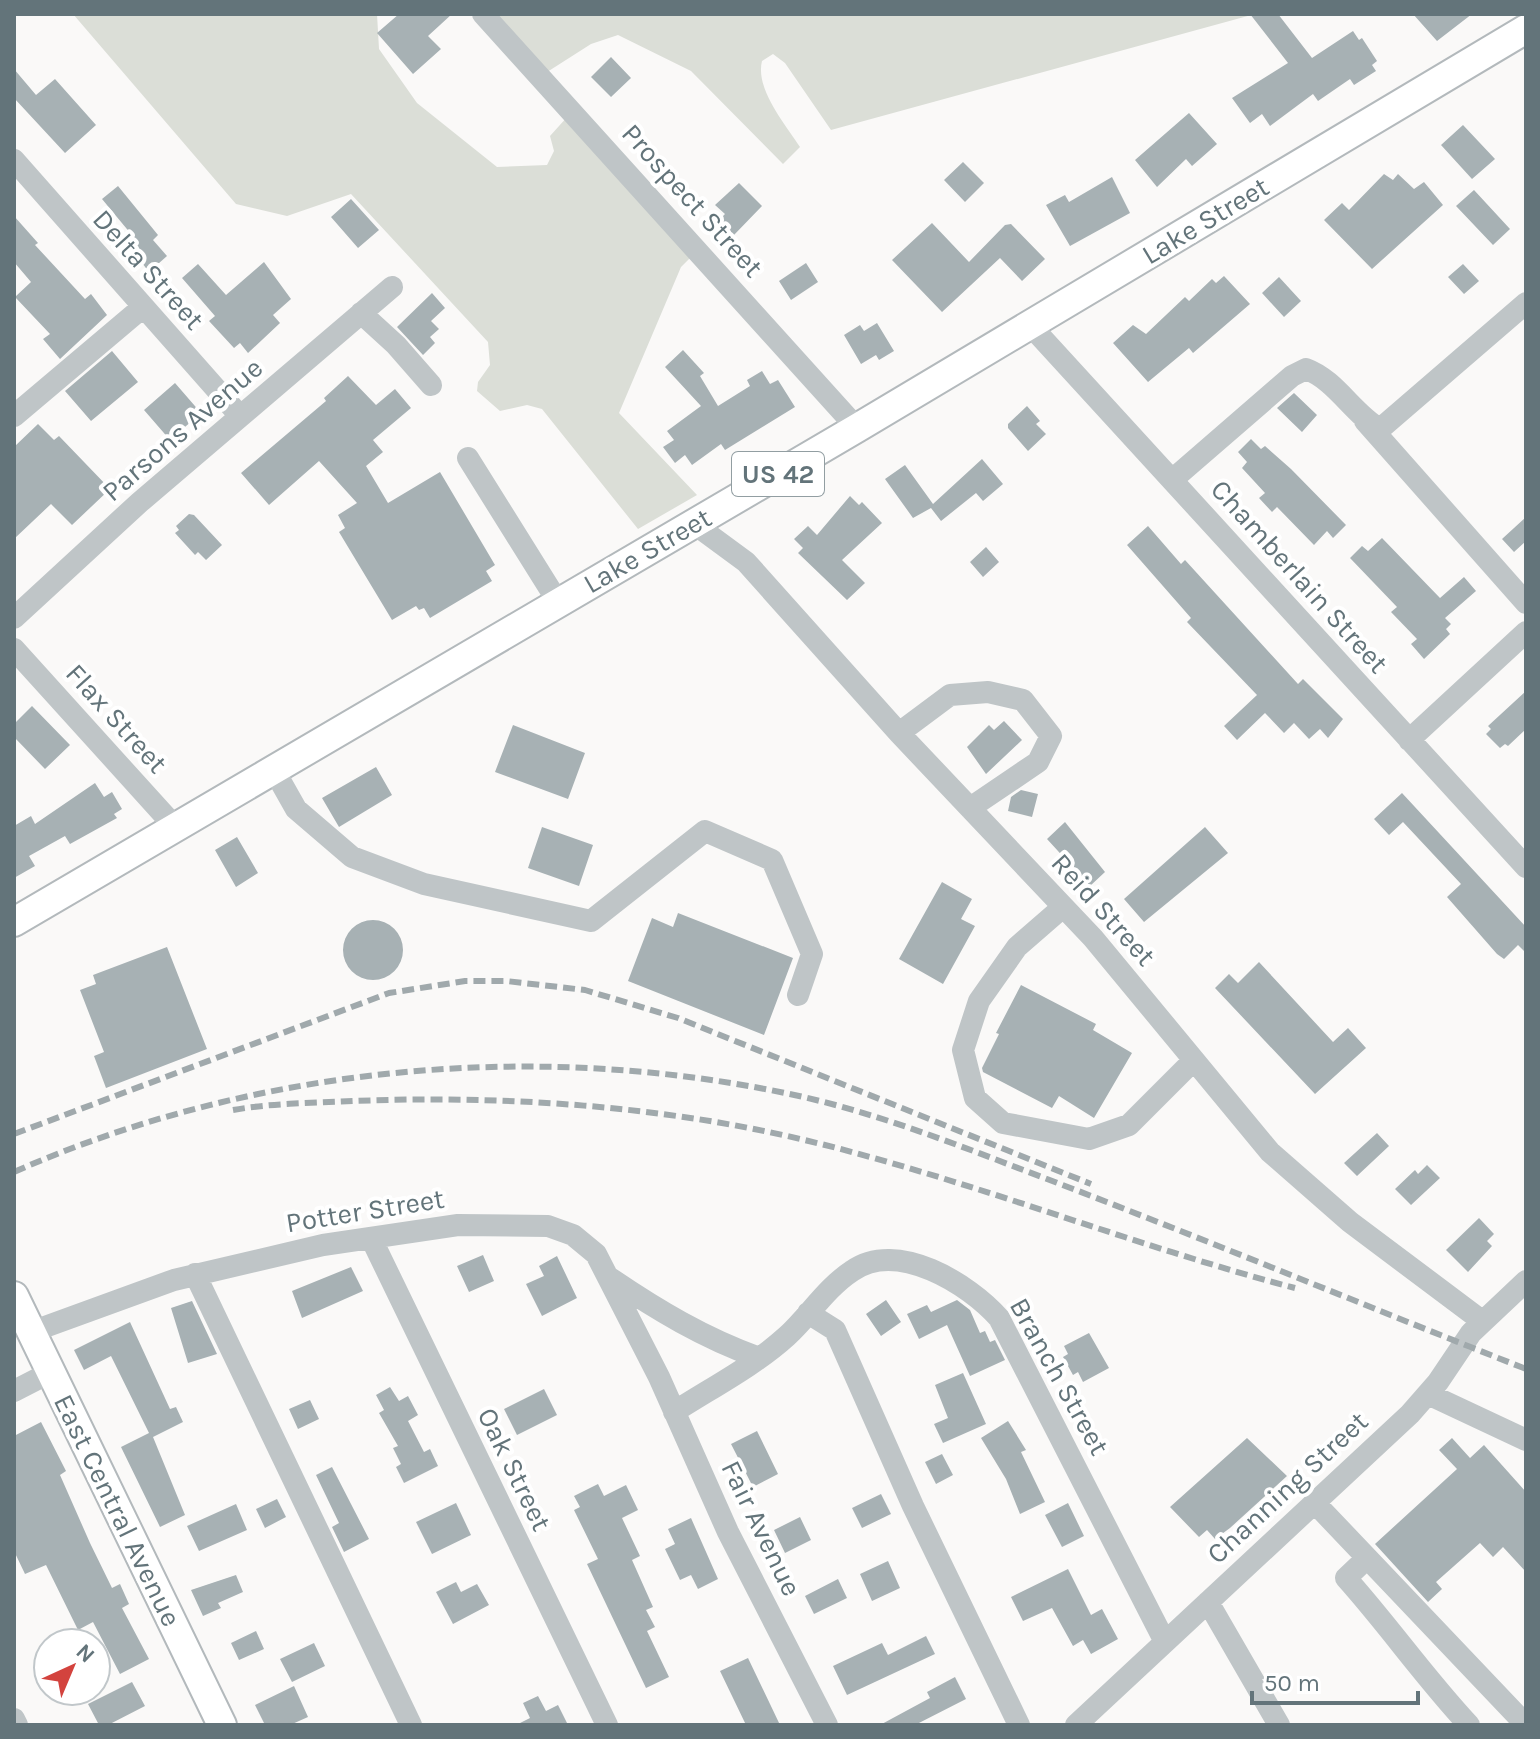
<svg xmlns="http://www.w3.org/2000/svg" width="1540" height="1739" font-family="Karla,sans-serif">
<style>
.green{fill:#dbded7}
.building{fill:#a7b1b4}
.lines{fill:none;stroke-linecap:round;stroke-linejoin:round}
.major-casing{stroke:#b3b9bc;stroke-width:32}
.minor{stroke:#bfc5c7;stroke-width:22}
.major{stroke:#fff;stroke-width:28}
.rail{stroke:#a0a9ac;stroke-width:6;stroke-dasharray:12 6;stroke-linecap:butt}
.labels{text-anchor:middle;stroke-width:8;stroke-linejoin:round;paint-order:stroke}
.shield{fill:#fff;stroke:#929ea2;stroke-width:2}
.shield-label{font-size:26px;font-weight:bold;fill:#63747a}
.street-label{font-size:28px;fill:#63747a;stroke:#fff}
</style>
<rect width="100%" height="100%" fill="#faf9f8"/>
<path class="green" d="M73 14H377L379 49 417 103 497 167 547 165 554 151 550 136 568 116 694 254 681 267 619 413 697 495 638 529 542 409 527 405 500 411 477 391 478 382 490 365 488 342 351 194 287 216 236 204Z
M488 14H1255L831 130 785 63 773 54 762 61C755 89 785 124 800 147L783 164 691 71 618 35 591 44 544 74Z"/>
<path class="building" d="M399 14H452L428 36 441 49 413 74 377 33Z
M1250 14H1278L1312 58 1353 31 1359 40 1362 38 1377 61 1372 65 1376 71 1354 85 1350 79 1318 101 1313 94 1270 126 1262 114 1250 123 1232 98 1288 63Z
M1413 14H1472L1437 41Z
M611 57 631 78 611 97 591 77Z
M14 69 36 95 55 79 96 125 65 153 14 98Z
M1189 113 1217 144 1192 166 1186 159 1157 187 1135 160Z
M1463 125 1495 159 1472 179 1441 145Z
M963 162 984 183 965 202 944 180Z
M1384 174 1393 180 1398 174 1414 189 1424 182 1443 205 1372 269 1324 220 1342 203 1349 210Z
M1112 177 1130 213 1070 246 1046 205 1065 195 1069 202Z
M739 183 762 206 733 236 718 221 725 214 715 205Z
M118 186 158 235 153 240 167 256 149 272 129 246 136 240 102 199Z
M1474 190 1510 229 1493 245 1456 206Z
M351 199 379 230 358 248 331 217Z
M14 216 38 243 35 245 85 299 91 294 107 315 60 359 43 339 50 334 15 297 31 282 14 262Z
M932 223 969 262 1005 225 1011 224 1045 259 1022 281 1000 258 942 312 892 260Z
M264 262 291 299 273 315 280 323 248 353 240 343 234 348 209 321 215 316 182 278 198 264 226 295Z
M806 263 818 282 791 300 779 281Z
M1463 264 1479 281 1464 294 1448 277Z
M1224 276 1250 304 1193 353 1189 348 1148 382 1113 343 1133 325 1146 334 1185 297 1189 301 1212 279 1216 283Z
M1279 277 1301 301 1284 317 1262 293Z
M432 293 445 308 431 321 439 329 430 337 435 343 423 355 397 327Z
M877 323 894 351 879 360 876 355 861 364 844 335 860 325 864 331Z
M683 350 704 373 700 376 718 406 750 386 747 380 762 371 770 384 778 380 795 407 725 450 721 444 692 465 685 455 675 463 663 447 674 440 667 431 701 406 665 367Z
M112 351 138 382 91 421 65 391Z
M348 376 376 405 395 389 411 408 373 440 383 452 366 466 388 503 440 472 495 565 486 571 492 581 430 618 424 608 419 610 416 606 392 620 339 532 345 528 338 515 357 503 319 461 269 505 241 473 326 401 324 398Z
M175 383 201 413 170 440 144 410Z
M1294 393 1317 415 1302 432 1277 408Z
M1027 406 1040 421 1036 424 1046 434 1028 451 1008 428V424Z
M38 424 54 440 59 436 110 489 72 525 51 504 14 539V447Z
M1251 439 1261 449 1265 446 1291 469 1346 525 1333 538 1327 531 1314 545 1277 507 1272 512 1259 498 1265 493 1242 468 1247 462 1238 452Z
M982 459 1003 484 983 501 976 493 941 521 931 508 913 518 885 479 905 465 933 504Z
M850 496 859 505 862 502 882 523 842 560 865 583 847 600 798 553 803 548 794 539 808 526 817 535Z
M189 514 194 515 222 545 206 560 198 552 195 555 175 533 179 530 176 526Z
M1526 517V541L1514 552 1502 539Z
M1148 526 1181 564 1185 560 1298 684 1303 679 1343 719 1328 738 1320 729 1309 739 1294 723 1284 733 1265 713 1237 740 1224 726 1257 695 1187 622 1191 618 1127 545Z
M1382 538 1440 598 1464 577 1476 591 1445 618 1451 624 1446 629 1450 634 1424 659 1411 644 1417 639 1391 612 1397 607 1350 558 1362 546 1368 551Z
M986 547 999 562 983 577 970 562Z
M1526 691V729L1508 746 1505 744 1500 748 1486 734 1491 729 1488 726Z
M32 706 70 745 45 769 14 737V724Z
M1004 721 1022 740 986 774 967 747 989 725 994 730Z
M513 725 585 753 568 799 495 772Z
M376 767 392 795 339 827 322 798Z
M95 783 104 797 112 792 122 809 114 814 117 818 70 844 65 836 29 856 35 866 14 878V826L31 816 35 824Z
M1021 790 1038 794 1032 817 1008 811 1011 797Z
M1402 793 1526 927V953L1518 945 1504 959 1497 954 1447 897 1461 884 1403 822 1389 835 1374 819Z
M1065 822 1105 872 1090 886 1047 839Z
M542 827 593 845 579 886 528 868Z
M1205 827 1228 853 1144 922 1124 899Z
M237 837 258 873 236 887 215 850Z
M942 882 972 899 961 919 975 926 943 984 899 959Z
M678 913 793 958 764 1035 628 981 652 918 673 927Z
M343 950a30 30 0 1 1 60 0a30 30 0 1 1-60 0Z
M167 947 207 1049 106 1088 94 1056 104 1052 80 990 96 984 93 975Z
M1259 962 1333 1042 1348 1028 1366 1048 1315 1094 1215 988 1229 974 1238 983Z
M1021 985 1096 1024 1093 1030 1132 1053 1094 1118 1059 1096 1052 1108 983 1072 982 1068 999 1034 996 1033Z
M1377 1133 1389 1146 1357 1176 1344 1163Z
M1427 1165 1440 1178 1411 1205 1395 1189 1415 1170 1418 1174Z
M1479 1218 1494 1234 1487 1241 1492 1246 1468 1272 1446 1250Z
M483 1255 494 1281 469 1292 457 1266Z
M557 1256 577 1298 542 1316 526 1284 544 1276 539 1266Z
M351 1267 363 1291 302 1318 292 1291Z
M886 1300 901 1322 881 1336 866 1314Z
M957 1300 970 1310 980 1333 985 1331 990 1342 995 1340 1005 1360 970 1376 947 1325 919 1339 907 1314 927 1305 931 1312Z
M192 1301 217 1354 188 1363 171 1308Z
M130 1322 170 1409 176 1407 183 1422 153 1437 185 1515 160 1527 121 1447 149 1433 111 1356 84 1370 74 1350Z
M1089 1333 1109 1368 1083 1382 1078 1372 1073 1375 1063 1357 1068 1354 1064 1346Z
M963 1373 986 1424 943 1443 934 1424 948 1418 935 1385Z
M390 1387 399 1401 408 1396 418 1415 408 1421 424 1452 430 1449 438 1466 404 1483 396 1467 401 1464 393 1448 398 1446 379 1413 384 1410 376 1395Z
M544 1389 557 1415 517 1435 504 1409Z
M310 1400 319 1419 298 1429 289 1409Z
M1008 1421 1026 1450 1021 1452 1045 1502 1020 1514 1006 1479 981 1438Z
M41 1422 66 1471 60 1475 90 1543 112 1588 120 1584 129 1604 122 1608 149 1659 120 1674 93 1622 78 1630 46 1565 25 1574 14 1551V1436Z
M757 1431 778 1474 753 1487 731 1444Z
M1247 1438 1287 1476 1230 1528 1215 1539 1207 1530 1199 1537 1170 1507Z
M1452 1438 1470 1458 1484 1445 1526 1492V1572L1503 1547 1493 1557 1480 1543 1436 1582 1442 1589 1428 1602 1375 1544 1457 1469 1439 1450Z
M942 1454 953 1475 936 1484 925 1462Z
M332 1467 369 1539 344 1552 332 1527 339 1523 316 1475Z
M598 1484 604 1496 626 1485 638 1510 622 1518 640 1556 632 1560 653 1607 646 1610 655 1627 647 1631 669 1677 646 1688 587 1564 598 1559 574 1510 580 1507 574 1496Z
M881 1494 891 1514 862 1528 852 1508Z
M277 1499 286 1517 265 1528 256 1509Z
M456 1503 471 1535 432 1554 416 1522Z
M1068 1503 1084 1536 1062 1547 1045 1515Z
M236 1504 247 1530 199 1551 187 1526Z
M800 1517 811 1540 785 1553 774 1530Z
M691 1518 718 1579 698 1589 691 1575 680 1580 665 1549 675 1544 668 1529Z
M888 1561 900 1588 872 1601 860 1574Z
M1068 1569 1091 1615 1102 1609 1118 1639 1091 1654 1083 1640 1073 1646 1052 1608 1023 1621 1011 1597Z
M236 1575 243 1592 218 1603 221 1608 203 1616 191 1590Z
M838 1579 847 1598 814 1614 805 1596Z
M456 1582 461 1592 477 1584 489 1605 453 1624 436 1592Z
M256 1631 264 1649 239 1660 231 1643Z
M926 1636 935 1654 847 1695 833 1666 882 1643 888 1655Z
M314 1643 325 1666 292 1682 280 1659Z
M748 1658 770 1704 780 1725H746L720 1671Z
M955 1677 966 1699 915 1725H880L930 1698 927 1692Z
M132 1682 145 1706 108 1725H99L88 1704Z
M294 1686 308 1717 290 1725H265L255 1705Z
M538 1696 546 1711 558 1705 568 1725H516L530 1718 523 1703Z"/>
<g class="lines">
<defs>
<path id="major" d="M14 922 857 428 1526 29
M14 1296 222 1725"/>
</defs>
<use href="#major" class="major-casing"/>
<path class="minor" d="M483 14 857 428
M14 160 240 416
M361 313 396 345 431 385
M1030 325 1526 867
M14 416 143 307
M1365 421 1526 603
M468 458 558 602
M1172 480 1292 376 1306 369C1336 380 1353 414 1380 429L1526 303
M693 523 746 562 899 733 1093 938 1270 1152 1350 1222 1482 1321
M14 618 140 502 392 287
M14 649 176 828
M899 733 950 695 988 692 1023 700 1051 736 1038 762 970 808
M1409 740 1526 632
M274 770 296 809 352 857 424 884 591 921 705 831 772 860 812 954 798 995
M1063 907 1017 947 979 1001 963 1050 975 1098 1003 1123 1089 1139 1129 1125 1194 1060
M371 1238 607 1725
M195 1274 411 1725
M610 1278C657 1310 704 1338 757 1357
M808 1313 835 1330 913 1506 1019 1725
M31 1332 174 1280 323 1245 458 1225 548 1226 573 1235 596 1254 659 1377 728 1532 827 1725
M14 1391 51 1372
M1428 1394 1526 1440
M674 1412C711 1388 754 1366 787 1336 809 1316 826 1288 852 1271 897 1239 969 1284 999 1318L1165 1642
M1314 1502 1526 1725
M1366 1559 1346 1578C1389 1626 1425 1678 1469 1725
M1208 1602 1279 1725
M14 1719 17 1725
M1076 1725 1410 1414 1438 1382 1471 1333 1526 1281"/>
<use href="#major" class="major"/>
<path class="rail" d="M233 1110C272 1103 314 1103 353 1101 508 1095 670 1106 821 1144 981 1184 1135 1246 1295 1288
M14 1134 389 993 465 981H506L585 990 678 1018 1091 1184
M14 1172C256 1065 540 1039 799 1096 884 1115 965 1148 1047 1179 1207 1240 1366 1306 1526 1369"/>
</g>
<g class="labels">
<rect class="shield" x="732" y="452" width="92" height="44" rx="6"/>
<g class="shield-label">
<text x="778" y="483">US 42</text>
</g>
<g class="street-label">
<text transform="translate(693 200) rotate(48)" y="10">Prospect Street</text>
<text transform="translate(1205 220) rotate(-31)" y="10">Lake Street</text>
<text transform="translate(149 269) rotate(48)" y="10">Delta Street</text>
<text transform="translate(182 429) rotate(-41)" y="10">Parsons Avenue</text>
<text transform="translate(647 550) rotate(-30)" y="10">Lake Street</text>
<text transform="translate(1300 576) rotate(48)" y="10">Chamberlain Street</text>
<text transform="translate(117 718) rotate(48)" y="10">Flax Street</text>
<text transform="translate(1104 909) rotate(48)" y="10">Reid Street</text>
<text transform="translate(365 1210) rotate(-9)" y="10">Potter Street</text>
<text transform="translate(1060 1376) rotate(61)" y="10">Branch Street</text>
<text transform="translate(515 1469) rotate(64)" y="10">Oak Street</text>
<text transform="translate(1287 1487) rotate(-43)" y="10">Channing Street</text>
<text transform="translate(118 1510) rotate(64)" y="10">East Central Avenue</text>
<text transform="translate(762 1528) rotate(64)" y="10">Fair Avenue</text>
</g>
</g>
<rect width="1540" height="1739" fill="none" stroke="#63747a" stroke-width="32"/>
<g transform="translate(72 1667) rotate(44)"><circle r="38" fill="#ffffff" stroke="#c1c7ca" stroke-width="2"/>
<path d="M0-6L14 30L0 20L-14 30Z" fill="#d3433e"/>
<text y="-12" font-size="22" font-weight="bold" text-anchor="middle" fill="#63747a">N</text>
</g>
<path d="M1252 1691v12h166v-12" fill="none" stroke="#63747a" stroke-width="4"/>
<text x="1264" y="1691" font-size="24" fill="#63747a" stroke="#ffffff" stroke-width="6" paint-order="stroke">50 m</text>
</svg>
